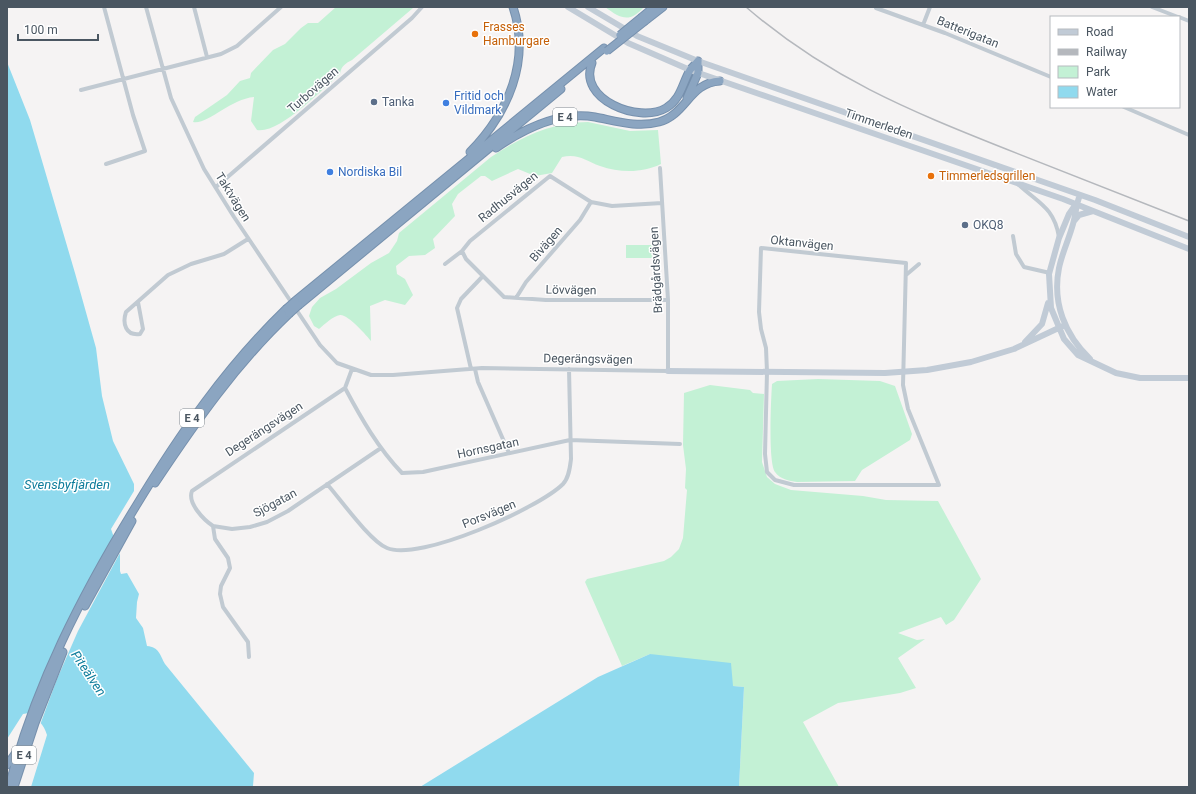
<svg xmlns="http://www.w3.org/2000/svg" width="1196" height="794" font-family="Roboto,sans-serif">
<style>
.green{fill:#c3f1d5}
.water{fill:#90daee}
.pier{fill:#f5f3f3}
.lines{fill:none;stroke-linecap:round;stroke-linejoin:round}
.highway-casing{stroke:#7690ad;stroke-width:9}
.street{stroke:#c1cad2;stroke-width:4}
.secondary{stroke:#c1cbd6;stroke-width:6}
.highway{stroke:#8ba5c1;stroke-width:7}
.rail{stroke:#b5b8bd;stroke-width:1.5}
.highway-bridge-casing{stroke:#7690ad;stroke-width:9;stroke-linecap:butt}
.highway-bridge{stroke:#8ba5c1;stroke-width:7}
.food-dot{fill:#e8710a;stroke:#fff;stroke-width:1.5}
.service-dot{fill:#5c6f8a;stroke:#fff;stroke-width:1.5}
.shop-dot{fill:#3f7fe0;stroke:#fff;stroke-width:1.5}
.labels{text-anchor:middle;stroke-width:3;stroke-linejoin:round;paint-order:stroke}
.shield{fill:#fff;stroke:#808990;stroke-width:1}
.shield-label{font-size:11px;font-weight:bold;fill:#4a5661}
.food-label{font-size:12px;fill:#c56008;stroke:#fff;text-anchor:start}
.street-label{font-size:12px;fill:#4a5661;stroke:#fff}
.shop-label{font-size:12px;fill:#366cbe;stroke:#fff;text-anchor:start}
.service-label{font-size:12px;fill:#4e5e75;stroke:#fff;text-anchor:start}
.water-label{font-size:13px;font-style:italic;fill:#0c7c9b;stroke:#fff}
</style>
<rect width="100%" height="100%" fill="#f5f3f3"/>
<path class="green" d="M336 7 413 8 352 60C346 63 341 66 340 74 322 89 280 134 257 130L251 121 254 97C230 99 208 125 193 122L195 117 227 95 240 81 250 78 251 73 273 50 285 44 301 28 308 23H318Z
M605 7H644C630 23 621 19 605 7Z
M588 122 630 131 658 130 661 164C643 173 620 173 600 166 586 161 578 153 562 157L552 173 535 176 518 169 492 181 485 176H481L458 194 452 204 455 216 433 239 435 248 425 255 409 256 396 266 397 274 405 279 413 295 405 305 385 300 370 306 371 341C367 336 348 314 340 315 333 316 325 324 319 329L314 326 309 316 312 307 320 298 336 289 371 263 389 253 397 241 399 233 491 157C521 137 552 122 588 122Z
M626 245H656V258H626Z
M818 379 880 381 895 386 912 434 910 440 862 470 855 481 797 482C789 481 780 479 775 472 768 462 771 400 772 384L777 381Z
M710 385 750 390 753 393 764 394 762 462 767 477 775 484 791 490 863 496 886 500 938 501 981 579 954 620 946 625 941 617 898 633 917 640 925 639 898 658 916 688 900 693 838 703 803 722 839 787H739L744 687 733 686 650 654 622 666 585 582 587 579 664 561 671 557 679 549 683 538 687 490 685 488 686 469 683 445 684 393Z"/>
<path class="water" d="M7 62 30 120 75 273 96 348 102 396 113 441 134 484V491L111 529 120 555V571L121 574 127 573 139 594 137 602 136 618 143 628 147 646C159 647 160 655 165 664L254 773 253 786 257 787H31L47 735C44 724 37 719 29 713L23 714 7 739Z
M650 654 731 663 733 686 744 687 739 787H420L598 677Z"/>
<path class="pier" d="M117 542 121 551 78 631 57 679 40 725 39 723 69 627Z"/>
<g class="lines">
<defs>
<path id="highway" d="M642 17 654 7
M645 21 663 7
M592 63C577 99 639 124 666 108 681 99 682 84 690 70 692 67 696 64 698 61
M687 98 698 73V61
M496 148C525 128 560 111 595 117 616 121 638 128 659 122 687 114 689 83 720 81
M470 152C508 113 531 61 513 7
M295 301 604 48
M299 305 561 89
M155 483C195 423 236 364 289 314
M85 606 132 521
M7 765 17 751
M9 787C34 687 82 594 136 506 179 435 226 367 286 309
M14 787 35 723 63 652"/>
</defs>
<use href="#highway" class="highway-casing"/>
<path class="street" d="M104 7 133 115 145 151 106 164
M146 7 171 98 204 169 234 217 320 345 337 363 371 375H393L482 368 668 371V300L660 168
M194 7 207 57
M1152 7 1178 17
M876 8 945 33 1051 77
M1179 17 1189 21
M923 25 930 7
M81 90 221 54 237 46 281 7
M1124 107 1189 135
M1018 184C1038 203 1054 207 1059 237
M216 187 412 18 422 7
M662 203 612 206 591 202 550 176 470 241 462 251 466 259 504 297 546 300H668
M1013 236 1016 254 1024 267 1050 273
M761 248 906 263 903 385 908 409 939 485H794L775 480 767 472 765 454 767 372 766 348 761 329 759 312Z
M445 264 462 251
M906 275 919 264
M516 298 526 282 580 220 591 202
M138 302 143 329 140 334C126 336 122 324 126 312L168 275 191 264 224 254 248 239
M471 369 457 308 461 299 483 276
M475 369 478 382 509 453
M345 388C361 418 378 448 402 473L423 472 570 440 680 444
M327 484C341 500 370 541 387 548 419 562 539 508 563 484 569 478 570 467 571 459L569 369
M213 526C204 520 187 503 192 491L345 388 352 369
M249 657 248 642 223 607 220 594 221 586 230 568 228 558 215 539 213 526 232 529 250 527 267 522 288 511 381 448"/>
<path class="secondary" d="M568 7 628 43 690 70 1063 199 1189 249
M588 7 637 36 698 61 1095 200 1189 237
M1080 195C1076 204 1076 214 1073 224 1069 239 1062 253 1059 268 1052 303 1065 335 1090 359
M1076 204 1069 214 1059 238 1049 274 1051 308 1064 339 1078 355 1116 373 1140 378H1189
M1074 221 1079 215 1093 211
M1025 342 1042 324 1048 303
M668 371 885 373 927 370 971 362 1014 349 1065 325"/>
<use href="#highway" class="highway"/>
<path class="rail" d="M746 7C827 77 908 110 1006 149 1067 173 1128 197 1189 221"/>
<defs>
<path id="highway-bridge" d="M620 35 642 17
M607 51 645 21
M286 309 295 301
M289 314 299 305"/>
</defs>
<use href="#highway-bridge" class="highway-bridge-casing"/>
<use href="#highway-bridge" class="highway-bridge"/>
</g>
<g class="food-dot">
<circle cx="475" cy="34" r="4"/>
<circle cx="931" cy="176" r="4"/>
</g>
<g class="service-dot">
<circle cx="374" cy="102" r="4"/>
<circle cx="965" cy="225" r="4"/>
</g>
<g class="shop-dot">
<circle cx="446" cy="103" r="4"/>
<circle cx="330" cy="172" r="4"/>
</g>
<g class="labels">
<g class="shield">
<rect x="553" y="108" width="24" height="18" rx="3"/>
<rect x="180" y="409" width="24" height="18" rx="3"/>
<rect x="12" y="746" width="24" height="18" rx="3"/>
</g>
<g class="shield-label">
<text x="565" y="121">E 4</text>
<text x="192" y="422">E 4</text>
<text x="24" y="759">E 4</text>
</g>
<g class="food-label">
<text x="483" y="31">Frasses<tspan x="483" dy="14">Hamburgare</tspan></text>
<text x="939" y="180">Timmerledsgrillen</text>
</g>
<g class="street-label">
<text transform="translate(968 32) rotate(22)" y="4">Batterigatan</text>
<text transform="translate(313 90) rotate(-41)" y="4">Turbovägen</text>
<text transform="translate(879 124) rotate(19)" y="4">Timmerleden</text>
<text transform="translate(233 197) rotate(58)" y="4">Taktvägen</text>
<text transform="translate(508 197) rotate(-39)" y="4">Radhusvägen</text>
<text transform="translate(802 243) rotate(6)" y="4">Oktanvägen</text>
<text transform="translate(546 244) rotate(-49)" y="4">Bivägen</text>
<text transform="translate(656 270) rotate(-93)" y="4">Brädgårdsvägen</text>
<text transform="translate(571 290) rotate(1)" y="4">Lövvägen</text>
<text transform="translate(588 359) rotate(1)" y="4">Degerängsvägen</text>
<text transform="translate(264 429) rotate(-33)" y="4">Degerängsvägen</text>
<text transform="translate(488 448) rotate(-12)" y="4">Hornsgatan</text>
<text transform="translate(275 503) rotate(-28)" y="4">Sjögatan</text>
<text transform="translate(489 514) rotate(-22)" y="4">Porsvägen</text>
</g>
<g class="shop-label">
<text x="454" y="100">Fritid och<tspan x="454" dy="14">Vildmark</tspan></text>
<text x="338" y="176">Nordiska Bil</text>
</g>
<g class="service-label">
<text x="382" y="106">Tanka</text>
<text x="973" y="229">OKQ8</text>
</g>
<g class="water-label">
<text x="67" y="489">Svensbyfjärden</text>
<text transform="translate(89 673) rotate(56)" y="5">Piteälven</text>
</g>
</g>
<rect width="1196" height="794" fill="none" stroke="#4a5661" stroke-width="16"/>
<rect x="1050" y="16" width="130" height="92" fill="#ffffff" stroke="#b7bbc0"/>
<rect x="1058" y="29" width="20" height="6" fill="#c1cbd6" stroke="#b7bbc0"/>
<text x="1086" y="36" font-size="12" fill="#4a5661">Road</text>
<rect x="1058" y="49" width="20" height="6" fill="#b5b8bd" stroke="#b7bbc0"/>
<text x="1086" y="56" font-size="12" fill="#4a5661">Railway</text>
<rect x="1058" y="66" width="20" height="12" fill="#c3f1d5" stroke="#b7bbc0"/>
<text x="1086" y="76" font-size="12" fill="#4a5661">Park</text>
<rect x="1058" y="86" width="20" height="12" fill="#90daee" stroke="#b7bbc0"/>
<text x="1086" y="96" font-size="12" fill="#4a5661">Water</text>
<path d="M18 34v6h80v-6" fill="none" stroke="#4a5661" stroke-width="2"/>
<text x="24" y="34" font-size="12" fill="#4a5661" stroke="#ffffff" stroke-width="3" paint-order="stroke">100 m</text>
</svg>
